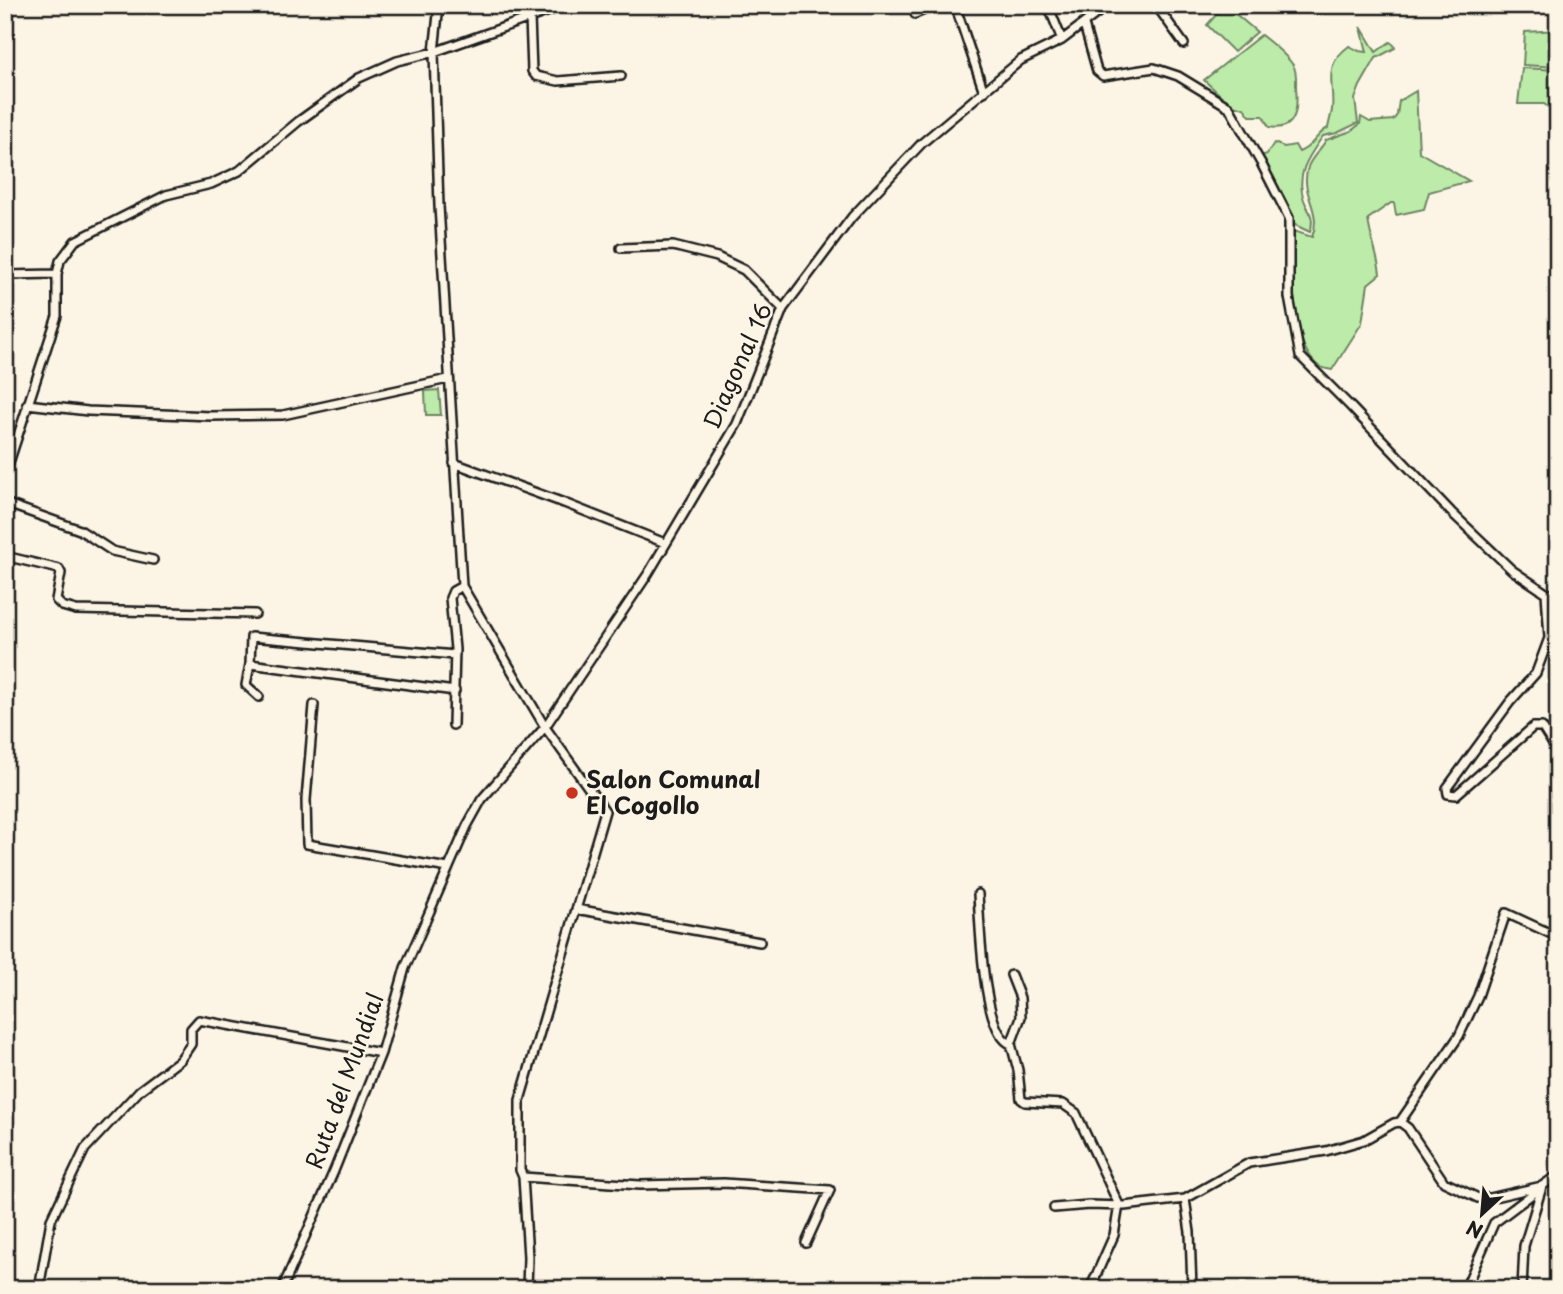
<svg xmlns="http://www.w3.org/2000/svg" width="1563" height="1294" font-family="'Playpen Sans',sans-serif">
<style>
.green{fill:#bdeba9;stroke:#6c8462;stroke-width:2}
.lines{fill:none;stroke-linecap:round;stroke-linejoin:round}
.street-casing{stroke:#1c1c1c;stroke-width:12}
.street{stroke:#fcf5e5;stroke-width:7}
.poi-dot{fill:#c8321e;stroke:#fcf5e5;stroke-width:2.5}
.labels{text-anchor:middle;stroke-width:5;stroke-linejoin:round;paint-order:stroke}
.street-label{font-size:23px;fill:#1c1c1c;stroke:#fcf5e5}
.poi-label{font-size:23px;font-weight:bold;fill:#1c1c1c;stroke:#fcf5e5;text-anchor:start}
</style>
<rect width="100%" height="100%" fill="#fcf5e5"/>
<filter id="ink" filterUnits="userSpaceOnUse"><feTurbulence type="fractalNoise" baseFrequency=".0143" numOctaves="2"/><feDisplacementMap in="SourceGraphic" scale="14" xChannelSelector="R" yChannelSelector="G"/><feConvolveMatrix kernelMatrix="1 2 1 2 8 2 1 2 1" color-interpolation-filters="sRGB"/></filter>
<g filter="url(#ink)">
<path class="green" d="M1225 5 1257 32 1234 52 1207 25Z
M1361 27 1376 52 1390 42 1394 45 1395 48 1376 58 1360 86 1355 99 1358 123 1337 133 1323 136C1309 156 1295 174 1304 200 1309 213 1315 217 1310 232L1293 224 1261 156 1267 154 1274 143 1284 147 1295 145 1299 152C1313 147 1316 134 1328 128 1329 122 1331 116 1332 110 1335 83 1321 67 1349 46L1359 51 1367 52Z
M1558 30V67L1523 65 1525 32Z
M1261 35C1272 44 1285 53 1293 65 1297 71 1296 80 1296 87 1298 108 1297 132 1269 127L1263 116H1250L1244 108 1230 104 1204 80Z
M1522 68 1558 70V110H1552L1544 104H1518Z
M1416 91 1419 152 1469 181 1429 192 1424 209 1396 215 1394 203H1391L1368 219C1370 238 1378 255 1380 274L1368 284 1362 323 1332 370C1327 369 1321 368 1317 365 1288 339 1294 267 1293 231L1312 237C1323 210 1299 194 1308 167 1310 159 1322 148 1326 140L1351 131 1360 124 1361 117 1370 122 1393 120 1397 115 1399 101Z
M439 390 441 415H426L425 391Z"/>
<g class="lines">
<defs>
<path id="street" d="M439 5 434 52 439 206 462 586 545 727 605 811 520 1100V1170L523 1177 528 1257 527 1289
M955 5 984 92
M1048 5 1062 40
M1156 5 1184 44
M915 14 936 5
M530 18 532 71 536 76 558 81 621 76
M1084 25 1097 71 1103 76 1154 68 1178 76 1229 107 1261 163 1289 218V297L1300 356 1351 407 1451 512 1512 570 1546 593 1558 596
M621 248 673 246 717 257 744 270 783 309
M5 275 57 274
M27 404 88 411 211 416 283 415 448 379
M454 463 564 503 665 543
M5 475 57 316V274L60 261 75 241 166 195 211 184 239 171 299 121 359 78 397 61 434 52 566 5
M5 503 80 530 112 551 153 560
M5 556 59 569 61 573 56 600 62 606 76 610 255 614
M1546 593 1549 638 1536 673 1510 702 1447 788 1448 794 1456 795 1533 727H1542L1558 752
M250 664 455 691
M259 697 246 685 250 664 251 637 455 655
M314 705 306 800 307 844 448 868
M453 725 455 649 450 598 453 591 462 586
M978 894C980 923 982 1034 1011 1044
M576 909 760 942
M1011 975 1020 998 1021 1017 1011 1044 1018 1070 1021 1099 1025 1102 1063 1104 1076 1113 1119 1205 1114 1235 1090 1289
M1400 1122 1408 1128 1444 1182 1478 1198H1490L1542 1186 1558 1175
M523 1177 640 1185 724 1183 830 1190 806 1243
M1185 1199 1190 1232 1192 1289
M1054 1208 1089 1205 1124 1206 1185 1199 1249 1163 1326 1151 1364 1140 1394 1123 1400 1122 1459 1036 1478 996 1506 913 1558 937
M39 1289 51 1220 85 1149 140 1090 180 1060 191 1044V1029L199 1020 381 1053
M282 1289 334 1171 381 1053 405 968 467 826 482 799 545 727 648 574 737 424 783 309 852 217 922 143 1021 60 1062 40 1108 5
M1465 1289 1494 1223 1539 1189
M1522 1289 1524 1246 1542 1187"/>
</defs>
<use href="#street" class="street-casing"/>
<use href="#street" class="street"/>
</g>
</g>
<circle class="poi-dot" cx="572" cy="793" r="7"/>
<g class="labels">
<g class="street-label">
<text transform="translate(738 366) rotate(-66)" y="8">Diagonal 16</text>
<text transform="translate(345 1081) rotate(-70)" y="8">Ruta del Mundial</text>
</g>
<g class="poi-label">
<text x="586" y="788">Salon Comunal<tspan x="586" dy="26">El Cogollo</tspan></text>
</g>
</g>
<rect width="1563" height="1294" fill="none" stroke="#fcf5e5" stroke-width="28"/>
<rect x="14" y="14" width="1535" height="1266" fill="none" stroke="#1c1c1c" stroke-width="2.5" filter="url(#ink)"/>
<g transform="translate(1482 1214) rotate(206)" stroke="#fcf5e5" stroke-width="5" paint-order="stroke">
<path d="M0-5L12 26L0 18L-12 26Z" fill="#1c1c1c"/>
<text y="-10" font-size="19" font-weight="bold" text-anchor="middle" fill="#1c1c1c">N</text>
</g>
</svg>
